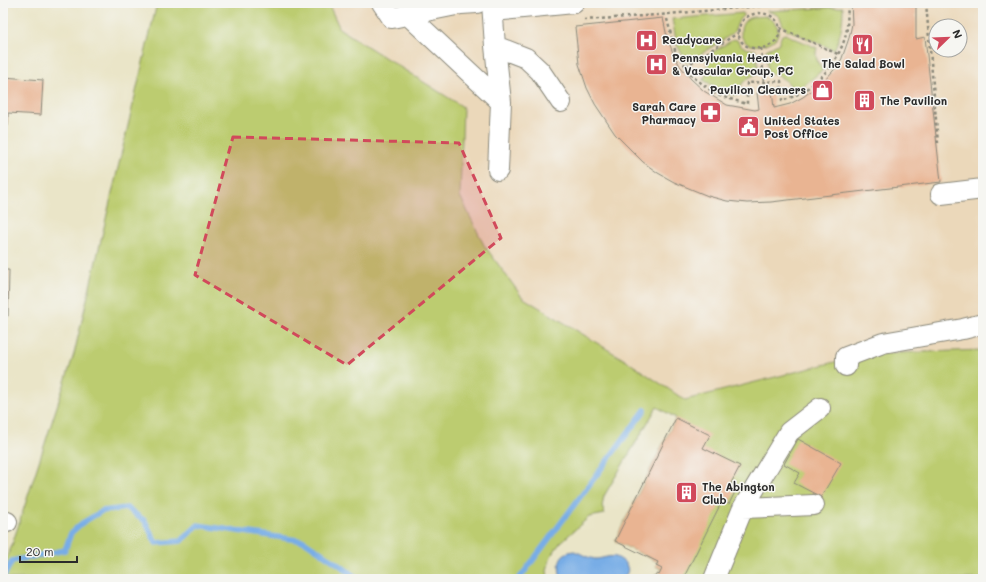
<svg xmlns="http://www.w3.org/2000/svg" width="986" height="582" font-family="Mali,sans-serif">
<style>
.built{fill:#ebd8ba;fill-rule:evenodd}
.green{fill:#bccc6f;stroke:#747c4d}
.water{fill:#78ade6;stroke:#526c88}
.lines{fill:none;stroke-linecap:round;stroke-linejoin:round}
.stream{stroke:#78ade6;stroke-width:5.5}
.building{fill:#e9b492}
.minor-casing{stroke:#8a887a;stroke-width:22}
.path{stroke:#8a887a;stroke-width:2.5;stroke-dasharray:3 3;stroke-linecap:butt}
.minor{stroke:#fff;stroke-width:20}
.marked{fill:#d1495b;fill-opacity:0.2;stroke:#d1495b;stroke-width:3;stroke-dasharray:8 5;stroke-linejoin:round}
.labels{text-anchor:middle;stroke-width:3;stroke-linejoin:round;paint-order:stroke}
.poi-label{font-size:11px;font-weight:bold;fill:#2b2b2b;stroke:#f6f6f2;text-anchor:start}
</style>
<rect width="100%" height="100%" fill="#f6f6f2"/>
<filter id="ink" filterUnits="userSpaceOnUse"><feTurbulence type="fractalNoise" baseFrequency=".025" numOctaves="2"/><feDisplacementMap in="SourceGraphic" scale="8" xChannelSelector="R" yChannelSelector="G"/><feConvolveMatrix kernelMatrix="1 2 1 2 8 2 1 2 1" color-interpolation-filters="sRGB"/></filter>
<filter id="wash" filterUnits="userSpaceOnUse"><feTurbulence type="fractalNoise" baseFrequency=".012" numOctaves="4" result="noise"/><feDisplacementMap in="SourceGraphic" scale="16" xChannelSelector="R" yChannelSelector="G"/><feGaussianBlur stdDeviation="0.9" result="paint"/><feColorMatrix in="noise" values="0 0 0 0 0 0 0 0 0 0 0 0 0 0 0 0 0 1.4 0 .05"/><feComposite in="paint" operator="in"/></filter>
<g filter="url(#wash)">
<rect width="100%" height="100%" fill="#eae5c8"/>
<path class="built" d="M328 3H983V350L866 354 685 400 628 362 522 297 484 245 460 196 463 107 340 29ZM936 26H960V50H936Z"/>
<path class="green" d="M157 3H328L340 29 463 107 460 196 484 245 522 297 628 362 685 400 866 354 983 350V579H647L658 574 659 575 662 570 656 566 658 562 615 541 676 418 657 407 604 496 602 507 605 514 589 517 560 543 551 556 547 570 548 579H3V565L11 548 74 354Z
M843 7C843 22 841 36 834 50L786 29C782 26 783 24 781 20 779 14 773 13 767 11Z
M743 13 744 15C736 20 738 28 732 34L687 63 677 45 672 19Z
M765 16C772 18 780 26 778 34 776 40 771 42 766 44 761 45 756 46 751 45 738 42 738 23 749 18 753 16 760 17 765 16Z
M785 34 817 48C814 55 818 65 823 70 813 77 805 87 793 90 788 80 779 75 768 73L766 50 778 44 782 35Z
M734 39 737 40C742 48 747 49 756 50L759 73C747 77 740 83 737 95H730L703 80C709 72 709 66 705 57Z"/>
<path class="water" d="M574 551C581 553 587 558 595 559 602 559 609 555 616 557 628 562 633 573 620 579H561C558 565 557 553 574 551Z"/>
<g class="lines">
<path class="stream" d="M3 578 12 561 65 550 71 533 82 523 102 511 127 508 145 521 156 543 181 541 198 525 304 541 341 566 358 579
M519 579 645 410"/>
</g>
<g id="blocks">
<path class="building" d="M851 3H916V39L925 37 941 182 771 202 747 203 727 201 708 196 674 182 658 173 643 162 615 134 595 104 587 88 579 64 575 27 663 18 667 37 673 53 680 66 691 79 704 91 727 105 755 110 759 109 757 93 772 91 774 108 790 104 803 97 823 82 833 71 841 61 849 38 852 24Z
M3 77 43 80 41 115 8 113V126H3Z
M3 270H9L8 316H3Z
M676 418 710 435 703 448 740 466 731 483 738 486 729 504 722 501 683 579H647L658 574 659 575 662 569 656 566 658 562 615 541Z
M798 439 841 463 821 497 794 483 800 473 784 464Z"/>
</g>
</g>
<g filter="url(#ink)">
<use href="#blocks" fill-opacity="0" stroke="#8a887a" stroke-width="1"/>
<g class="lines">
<defs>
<path id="minor" d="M382 3 392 18 461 4 477 3
M492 3 495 46 501 102 498 170
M493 11 574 3
M407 14 501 102
M495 46 526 58 540 71 561 102
M941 194 983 189
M846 366V357L883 343 963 329 983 324
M743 508 789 432 820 408
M3 521 7 522
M714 579 743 508 814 505"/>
</defs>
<use href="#minor" class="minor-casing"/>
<path class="path" d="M926 3 938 143
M758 13C785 13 788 44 761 48 733 52 730 17 758 13Z
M667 19 675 50 692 76 717 95 747 104V83L781 81 782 101C812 91 838 66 846 34 848 25 847 15 848 6
M584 20 658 15 793 3
M780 28 838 54
M761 48 764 82
M686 66 738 33"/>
<use href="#minor" class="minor"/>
</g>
</g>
<path class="marked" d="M233 137 459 143 501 238 347 365 195 275Z"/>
<defs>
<symbol id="hospital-square" viewBox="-11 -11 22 22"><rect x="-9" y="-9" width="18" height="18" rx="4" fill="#d1495b" stroke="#f6f6f2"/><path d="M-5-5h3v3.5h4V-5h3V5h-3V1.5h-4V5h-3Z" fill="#fff"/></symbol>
<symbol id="restaurant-square" viewBox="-11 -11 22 22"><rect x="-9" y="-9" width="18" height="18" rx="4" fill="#d1495b" stroke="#f6f6f2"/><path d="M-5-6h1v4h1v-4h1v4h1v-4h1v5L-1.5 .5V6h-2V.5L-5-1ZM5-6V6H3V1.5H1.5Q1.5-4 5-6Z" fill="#fff"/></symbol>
<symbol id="shop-square" viewBox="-11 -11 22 22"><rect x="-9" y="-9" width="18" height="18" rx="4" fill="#d1495b" stroke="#f6f6f2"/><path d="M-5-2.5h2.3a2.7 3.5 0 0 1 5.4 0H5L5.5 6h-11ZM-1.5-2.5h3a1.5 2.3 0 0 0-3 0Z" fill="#fff"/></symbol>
<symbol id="building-square" viewBox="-11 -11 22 22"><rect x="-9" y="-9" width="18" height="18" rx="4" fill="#d1495b" stroke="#f6f6f2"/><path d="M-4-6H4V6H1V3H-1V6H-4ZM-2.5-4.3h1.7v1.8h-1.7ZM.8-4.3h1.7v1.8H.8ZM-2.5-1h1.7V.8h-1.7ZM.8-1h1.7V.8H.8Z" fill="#fff"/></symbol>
<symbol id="pharmacy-square" viewBox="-11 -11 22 22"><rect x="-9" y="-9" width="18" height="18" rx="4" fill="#d1495b" stroke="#f6f6f2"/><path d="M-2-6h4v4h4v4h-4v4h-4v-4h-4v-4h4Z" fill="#fff"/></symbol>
<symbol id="civic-square" viewBox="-11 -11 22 22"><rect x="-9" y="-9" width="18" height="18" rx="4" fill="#d1495b" stroke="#f6f6f2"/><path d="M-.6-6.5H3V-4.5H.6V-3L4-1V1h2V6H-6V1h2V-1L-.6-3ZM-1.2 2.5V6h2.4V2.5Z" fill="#fff"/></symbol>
</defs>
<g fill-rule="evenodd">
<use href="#hospital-square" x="634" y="28" width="25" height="25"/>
<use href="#restaurant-square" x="850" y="32" width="25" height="25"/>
<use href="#hospital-square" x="644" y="52" width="25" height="25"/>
<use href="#shop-square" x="810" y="78" width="25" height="25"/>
<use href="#building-square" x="852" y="88" width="25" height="25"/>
<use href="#pharmacy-square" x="698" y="100" width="25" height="25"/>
<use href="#civic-square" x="736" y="114" width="25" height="25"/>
<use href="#building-square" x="674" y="480" width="25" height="25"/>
</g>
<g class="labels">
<g class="poi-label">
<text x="662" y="44">Readycare</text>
<text x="672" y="62">Pennsylvania Heart<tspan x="672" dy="13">&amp; Vascular Group, PC</tspan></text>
<text x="863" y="68" text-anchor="middle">The Salad Bowl</text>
<text x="806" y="94" text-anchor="end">Pavilion Cleaners</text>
<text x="880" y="105">The Pavilion</text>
<text x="696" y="111" text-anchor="end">Sarah Care<tspan x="696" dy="13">Pharmacy</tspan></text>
<text x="764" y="125">United States<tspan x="764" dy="13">Post Office</tspan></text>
<text x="702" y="491">The Abington<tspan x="702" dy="13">Club</tspan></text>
</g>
</g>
<rect width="986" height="582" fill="none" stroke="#f6f6f2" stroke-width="16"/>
<g transform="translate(948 38) rotate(67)"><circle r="19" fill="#f6f6f2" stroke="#a5a5a2"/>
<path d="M0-3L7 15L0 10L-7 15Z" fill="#d1495b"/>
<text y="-6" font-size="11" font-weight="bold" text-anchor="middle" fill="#2b2b2b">N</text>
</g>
<path d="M20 556v6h57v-6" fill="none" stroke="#2b2b2b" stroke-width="2"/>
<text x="26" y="556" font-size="12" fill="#2b2b2b" stroke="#f6f6f2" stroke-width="3" paint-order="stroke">20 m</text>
</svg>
